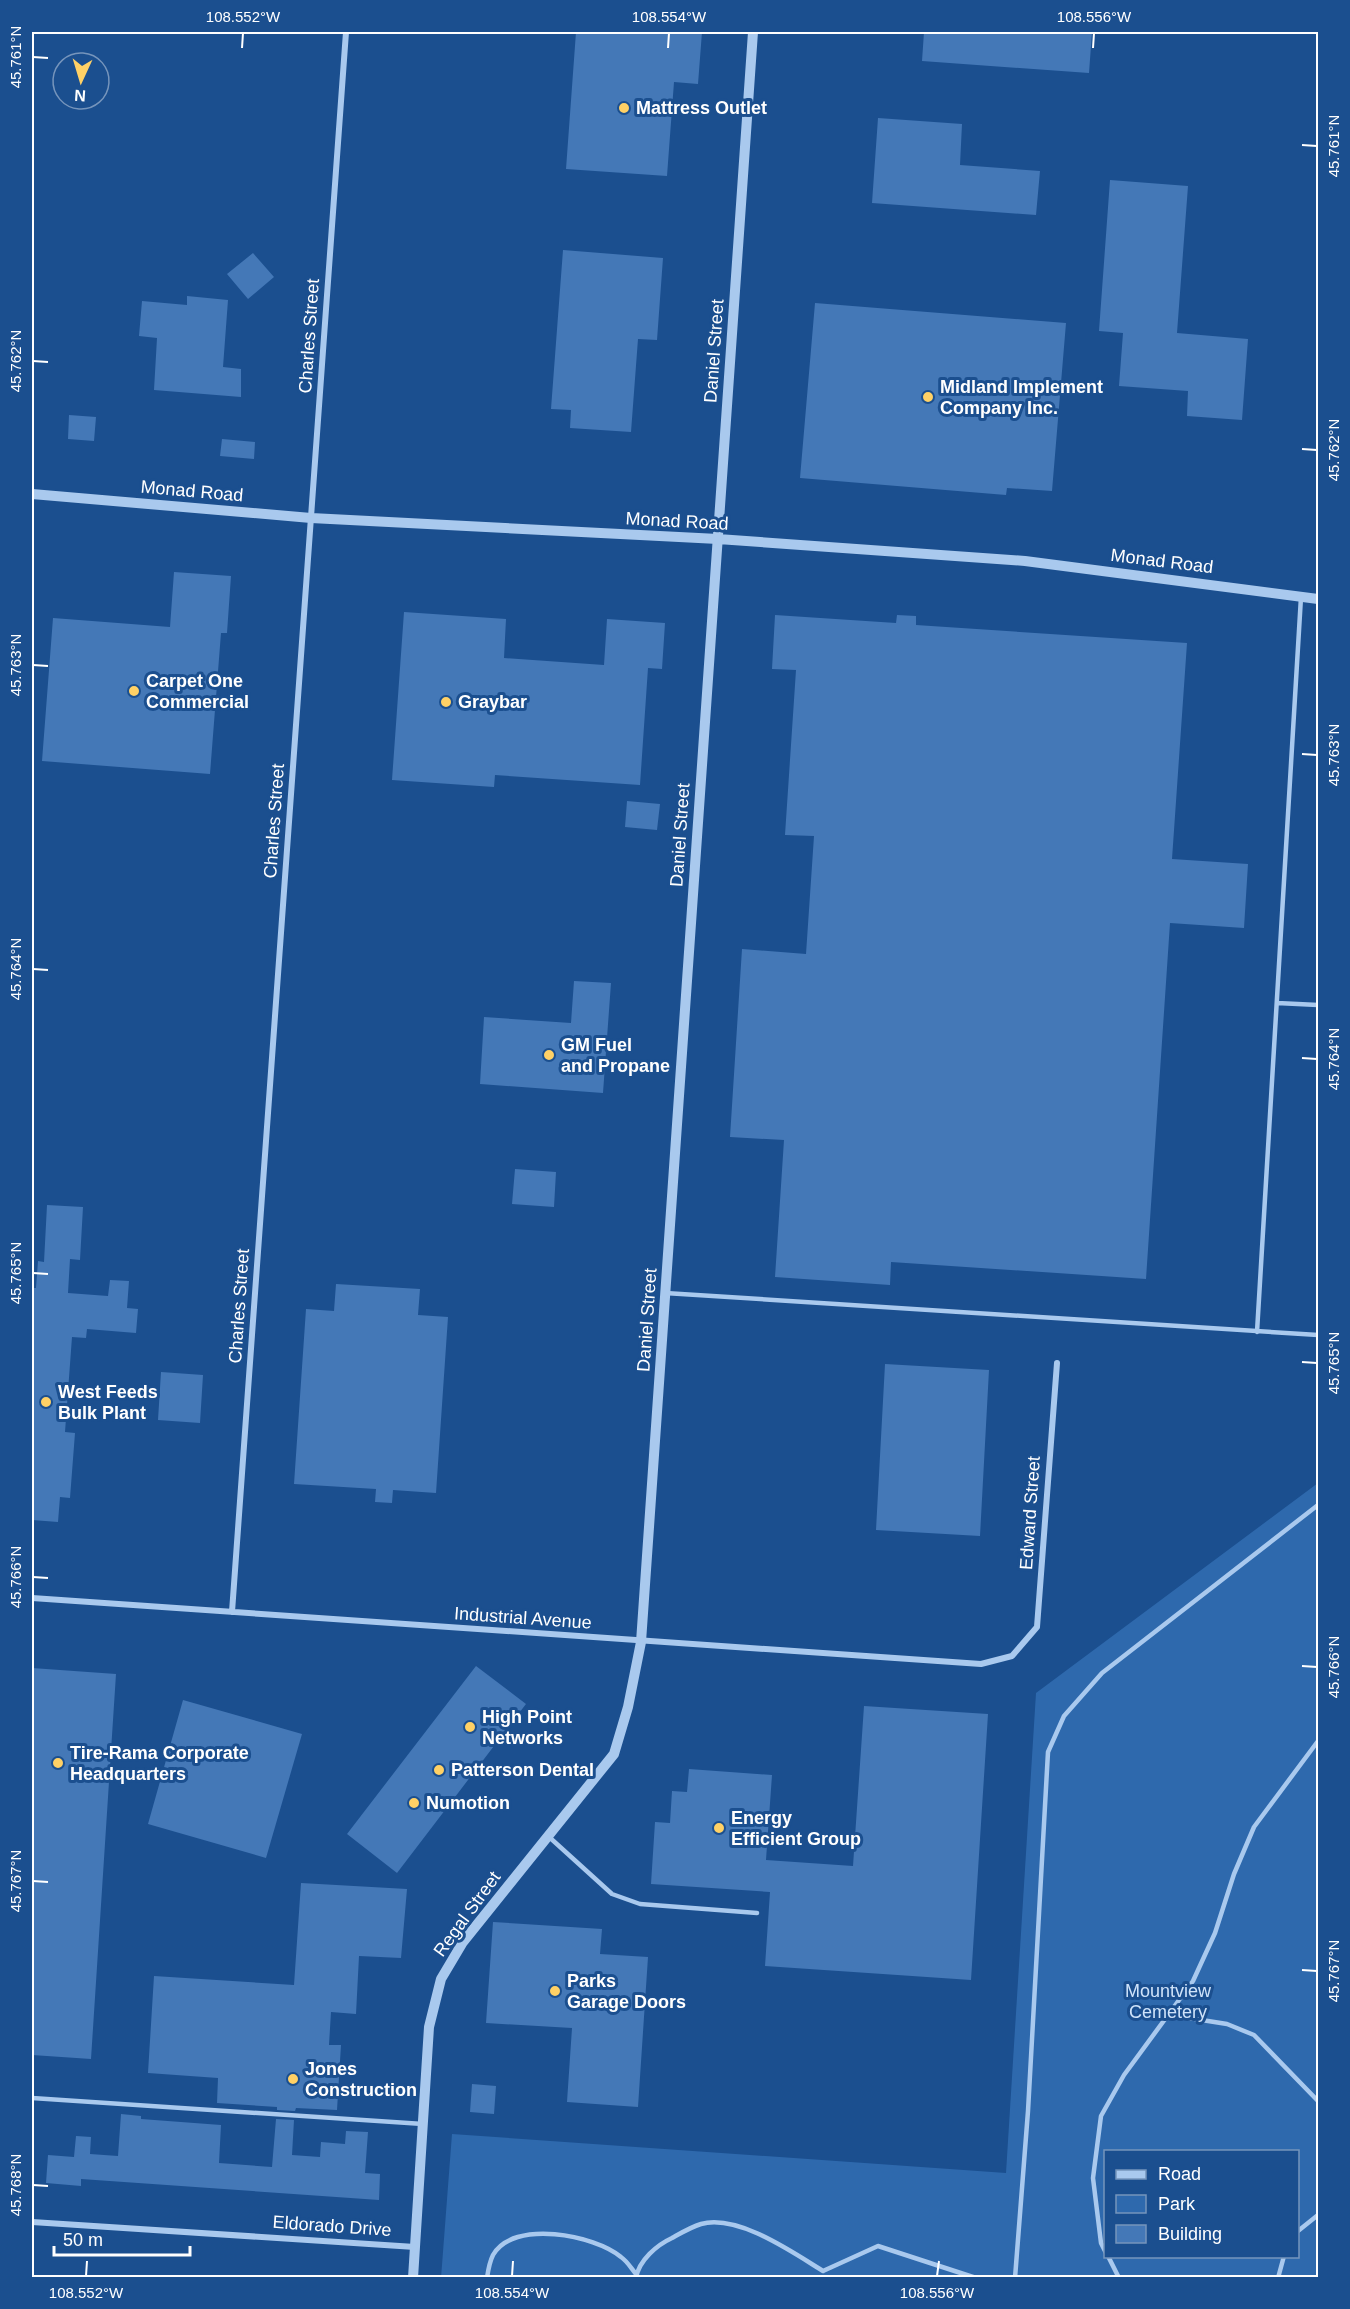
<svg xmlns="http://www.w3.org/2000/svg" width="1350" height="2309" font-family="Arial,sans-serif">
<style>
.green{fill:#2e69ad;fill-rule:evenodd}
.building{fill:#4478b7}
.lines{fill:none;stroke-linecap:round;stroke-linejoin:round}
.service{stroke:#a9c9ee;stroke-width:4.5}
.minor{stroke:#a9c9ee;stroke-width:6}
.tertiary{stroke:#a9c9ee;stroke-width:10}
.ticks{fill:none;stroke:#fff;stroke-width:2}
.poi-dot{fill:#ffd166;stroke:#1b4f8f;stroke-width:2}
.labels{text-anchor:middle;stroke-width:6;stroke-linejoin:round;paint-order:stroke}
.poi-label{font-size:18px;font-weight:bold;fill:#fff;stroke:#1b4f8f;text-anchor:start}
.street-label{font-size:18px;fill:#fff;stroke:#1b4f8f}
.park-label{font-size:18px;fill:#cfe3fa;stroke:#1b4f8f}
.neatline{fill:none;stroke:#fff;stroke-width:2}
.ticks-label{font-size:15px;text-anchor:middle;fill:#fff}
</style>
<rect width="100%" height="100%" fill="#1b4f8f"/>
<path class="green" d="M1318 1483V2277L441 2278 452 2134 1006 2173 1036 1693ZM1106 2152H1298V2256H1106Z"/>
<path class="building" d="M576 32H702L698 84 674 82 667 176 566 169Z
M924 32H1092L1089 73 922 61Z
M878 118 962 124 960 165 1040 171 1036 215 872 203Z
M1110 180 1188 186 1177 333 1248 339 1242 420 1187 416 1188 391 1119 386 1123 333 1099 331Z
M563 250 663 258 657 340 638 339 631 432 570 428 571 410 551 409Z
M253 253 274 277 248 299 227 274Z
M187 296 228 300 223 367 241 369V397L154 390 157 338 139 336 142 301 187 305Z
M815 303 1066 323 1052 491 1007 488 1006 495 800 478Z
M69 415 96 417 94 441 68 439Z
M222 439 255 442 254 459 220 456Z
M174 572 231 576 227 633H221L210 774 42 761 53 618 170 627Z
M404 612 506 619 504 658 604 665 607 619 665 623 662 669 648 668 640 785 495 775 494 787 392 780Z
M775 615 896 623 897 615 916 616V625L1187 643 1172 859 1248 864 1244 928 1170 923 1146 1279 891 1262 890 1285 775 1277 784 1140 730 1137 742 949 806 954 814 836 785 835 796 670 772 669Z
M627 801 660 804 657 830 625 827Z
M574 981 611 983 603 1093 480 1084 484 1017 571 1023Z
M515 1169 556 1172 554 1207 512 1204Z
M47 1205 83 1207 80 1260 70 1259 68 1293 108 1296 110 1280 129 1281 127 1308 138 1309 136 1333 87 1329 86 1338 72 1337 65 1432 75 1433 70 1498 60 1497 58 1522 32 1520V1304L33 1288H36L38 1261 44 1262Z
M336 1284 420 1289 418 1315 448 1317 436 1493 393 1490 392 1503 375 1502 376 1489 294 1484 306 1309 334 1311Z
M885 1364 989 1370 980 1536 876 1530Z
M161 1372 203 1375 200 1423 158 1420Z
M476 1666 526 1704 397 1873 347 1834Z
M32 1668 116 1674 91 2059 32 2055Z
M183 1700 302 1734 266 1858 148 1824Z
M864 1706 988 1714 971 1980 765 1966 770 1892 651 1884 655 1822 670 1823 672 1791 687 1792 689 1769 772 1775 766 1860 853 1866Z
M301 1883 407 1889 401 1958 359 1956 356 2014 331 2012 329 2045H341L337 2110 296 2108 295 2111 277 2110V2107L217 2103 218 2078 148 2073 154 1976 294 1985Z
M493 1922 602 1929 600 1954 648 1957 638 2107 567 2102 572 2028 486 2023Z
M472 2084 496 2086 494 2114 470 2112Z
M121 2114 141 2116V2119L221 2125 219 2163 272 2167 276 2119 294 2120 292 2155 320 2157 321 2142 345 2144 346 2131 368 2132 365 2173 380 2174 379 2200 81 2179V2186L46 2183 48 2155 74 2157 76 2136 91 2137 90 2154 118 2156Z"/>
<g class="lines">
<path class="service" d="M1277 1003 1318 1005
M665 1293 1318 1335
M1257 1332 1301 597
M548 1836 612 1894 640 1904 757 1913
M1170 2015 1227 2024 1254 2035 1318 2101
M32 2098 423 2124
M1298 2231 1318 2215
M1106 2253 1101 2243 1093 2178 1101 2116 1124 2075 1193 1981 1215 1933 1234 1874 1254 1827 1318 1741
M1108 2256 1119 2278
M823 2271 878 2246 976 2278
M487 2278C488 2271 490 2261 493 2255 513 2219 595 2235 621 2257 627 2261 631 2268 636 2274
M636 2278C639 2260 657 2245 672 2238 681 2233 691 2227 701 2224 738 2214 792 2252 823 2271
M1015 2278 1028 2111 1048 1752 1064 1716 1102 1673 1318 1505
M1278 2278 1284 2256"/>
<path class="minor" d="M32 1598 981 1664 1012 1656 1037 1627 1057 1363
M232 1612 346 32
M32 2222 415 2247"/>
<path class="tertiary" d="M32 494 311 518 718 539 1025 561 1318 599
M413 2278 429 2027 441 1979 463 1942 614 1754 628 1707 641 1642 753 32"/>
</g>
<path class="ticks" d="M242 48 243 33M668 48 669 33M1093 48 1094 33M33 57 48 58M1302 145 1317 146M33 361 48 362M1302 449 1317 450M33 665 48 666M1302 754 1317 755M33 969 48 970M1302 1058 1317 1059M33 1273 48 1274M1302 1362 1317 1363M33 1577 48 1578M1302 1666 1317 1667M33 1881 48 1882M1302 1970 1317 1971M33 2185 48 2186M86 2276 87 2261M512 2276 513 2261M937 2276 939 2261"/>
<g class="poi-dot">
<circle cx="624" cy="108" r="6"/>
<circle cx="928" cy="397" r="6"/>
<circle cx="134" cy="691" r="6"/>
<circle cx="446" cy="702" r="6"/>
<circle cx="549" cy="1055" r="6"/>
<circle cx="46" cy="1402" r="6"/>
<circle cx="470" cy="1727" r="6"/>
<circle cx="58" cy="1763" r="6"/>
<circle cx="439" cy="1770" r="6"/>
<circle cx="414" cy="1803" r="6"/>
<circle cx="719" cy="1828" r="6"/>
<circle cx="555" cy="1991" r="6"/>
<circle cx="293" cy="2079" r="6"/>
</g>
<g class="labels">
<g class="poi-label">
<text x="636" y="114">Mattress Outlet</text>
<text x="940" y="393">Midland Implement<tspan x="940" dy="21">Company Inc.</tspan></text>
<text x="146" y="687">Carpet One<tspan x="146" dy="21">Commercial</tspan></text>
<text x="458" y="708">Graybar</text>
<text x="561" y="1051">GM Fuel<tspan x="561" dy="21">and Propane</tspan></text>
<text x="58" y="1398">West Feeds<tspan x="58" dy="21">Bulk Plant</tspan></text>
<text x="482" y="1723">High Point<tspan x="482" dy="21">Networks</tspan></text>
<text x="70" y="1759">Tire-Rama Corporate<tspan x="70" dy="21">Headquarters</tspan></text>
<text x="451" y="1776">Patterson Dental</text>
<text x="426" y="1809">Numotion</text>
<text x="731" y="1824">Energy<tspan x="731" dy="21">Efficient Group</tspan></text>
<text x="567" y="1987">Parks<tspan x="567" dy="21">Garage Doors</tspan></text>
<text x="305" y="2075">Jones<tspan x="305" dy="21">Construction</tspan></text>
</g>
<g class="street-label">
<text transform="translate(309 336) rotate(-86)" y="6">Charles Street</text>
<text transform="translate(714 351) rotate(-86)" y="6">Daniel Street</text>
<text transform="translate(192 491) rotate(5)" y="6">Monad Road</text>
<text transform="translate(677 521) rotate(3)" y="6">Monad Road</text>
<text transform="translate(1162 561) rotate(7)" y="6">Monad Road</text>
<text transform="translate(274 821) rotate(-86)" y="6">Charles Street</text>
<text transform="translate(680 835) rotate(-86)" y="6">Daniel Street</text>
<text transform="translate(239 1306) rotate(-86)" y="6">Charles Street</text>
<text transform="translate(647 1320) rotate(-86)" y="6">Daniel Street</text>
<text transform="translate(1030 1513) rotate(-86)" y="6">Edward Street</text>
<text transform="translate(523 1618) rotate(4)" y="6">Industrial Avenue</text>
<text transform="translate(467 1914) rotate(-54)" y="6">Regal Street</text>
<text transform="translate(332 2226) rotate(4)" y="6">Eldorado Drive</text>
</g>
<g class="park-label">
<text x="1168" y="1997">Mountview<tspan x="1168" dy="21">Cemetery</tspan></text>
</g>
</g>
<rect width="1350" height="2309" fill="none" stroke="#1b4f8f" stroke-width="66"/>
<rect x="1104" y="2150" width="195" height="108" fill="#1b4f8f" stroke="#7695bc" stroke-width="1.5"/>
<rect x="1116" y="2170" width="30" height="9" fill="#a9c9ee" stroke="#7695bc" stroke-width="1.5"/>
<text x="1158" y="2180" font-size="18" fill="#ffffff">Road</text>
<rect x="1116" y="2195" width="30" height="18" fill="#2e69ad" stroke="#7695bc" stroke-width="1.5"/>
<text x="1158" y="2210" font-size="18" fill="#ffffff">Park</text>
<rect x="1116" y="2225" width="30" height="18" fill="#4478b7" stroke="#7695bc" stroke-width="1.5"/>
<text x="1158" y="2240" font-size="18" fill="#ffffff">Building</text>
<g transform="translate(81 81) rotate(184)"><circle r="28" fill="#1b4f8f" stroke="#7695bc" stroke-width="1.5"/>
<path d="M0-4.5L10 22L0 15L-10 22Z" fill="#ffd166"/>
<text y="-9" font-size="16" font-weight="bold" text-anchor="middle" fill="#ffffff">N</text>
</g>
<path d="M54 2246v9h136v-9" fill="none" stroke="#ffffff" stroke-width="3"/>
<text x="63" y="2246" font-size="18" fill="#ffffff" stroke="#1b4f8f" stroke-width="4.5" paint-order="stroke">50 m</text>
<rect x="33" y="33" width="1284" height="2243" class="neatline"/>
<g class="ticks-label">
<text x="243" y="22">108.552°W</text>
<text x="669" y="22">108.554°W</text>
<text x="1094" y="22">108.556°W</text>
<text transform="translate(16 57) rotate(-90)" y="5">45.761°N</text>
<text transform="translate(1334 146) rotate(-90)" y="5">45.761°N</text>
<text transform="translate(16 361) rotate(-90)" y="5">45.762°N</text>
<text transform="translate(1334 450) rotate(-90)" y="5">45.762°N</text>
<text transform="translate(16 665) rotate(-90)" y="5">45.763°N</text>
<text transform="translate(1334 755) rotate(-90)" y="5">45.763°N</text>
<text transform="translate(16 969) rotate(-90)" y="5">45.764°N</text>
<text transform="translate(1334 1059) rotate(-90)" y="5">45.764°N</text>
<text transform="translate(16 1273) rotate(-90)" y="5">45.765°N</text>
<text transform="translate(1334 1363) rotate(-90)" y="5">45.765°N</text>
<text transform="translate(16 1577) rotate(-90)" y="5">45.766°N</text>
<text transform="translate(1334 1667) rotate(-90)" y="5">45.766°N</text>
<text transform="translate(16 1881) rotate(-90)" y="5">45.767°N</text>
<text transform="translate(1334 1971) rotate(-90)" y="5">45.767°N</text>
<text transform="translate(16 2185) rotate(-90)" y="5">45.768°N</text>
<text x="86" y="2298">108.552°W</text>
<text x="512" y="2298">108.554°W</text>
<text x="937" y="2298">108.556°W</text>
</g>
</svg>
